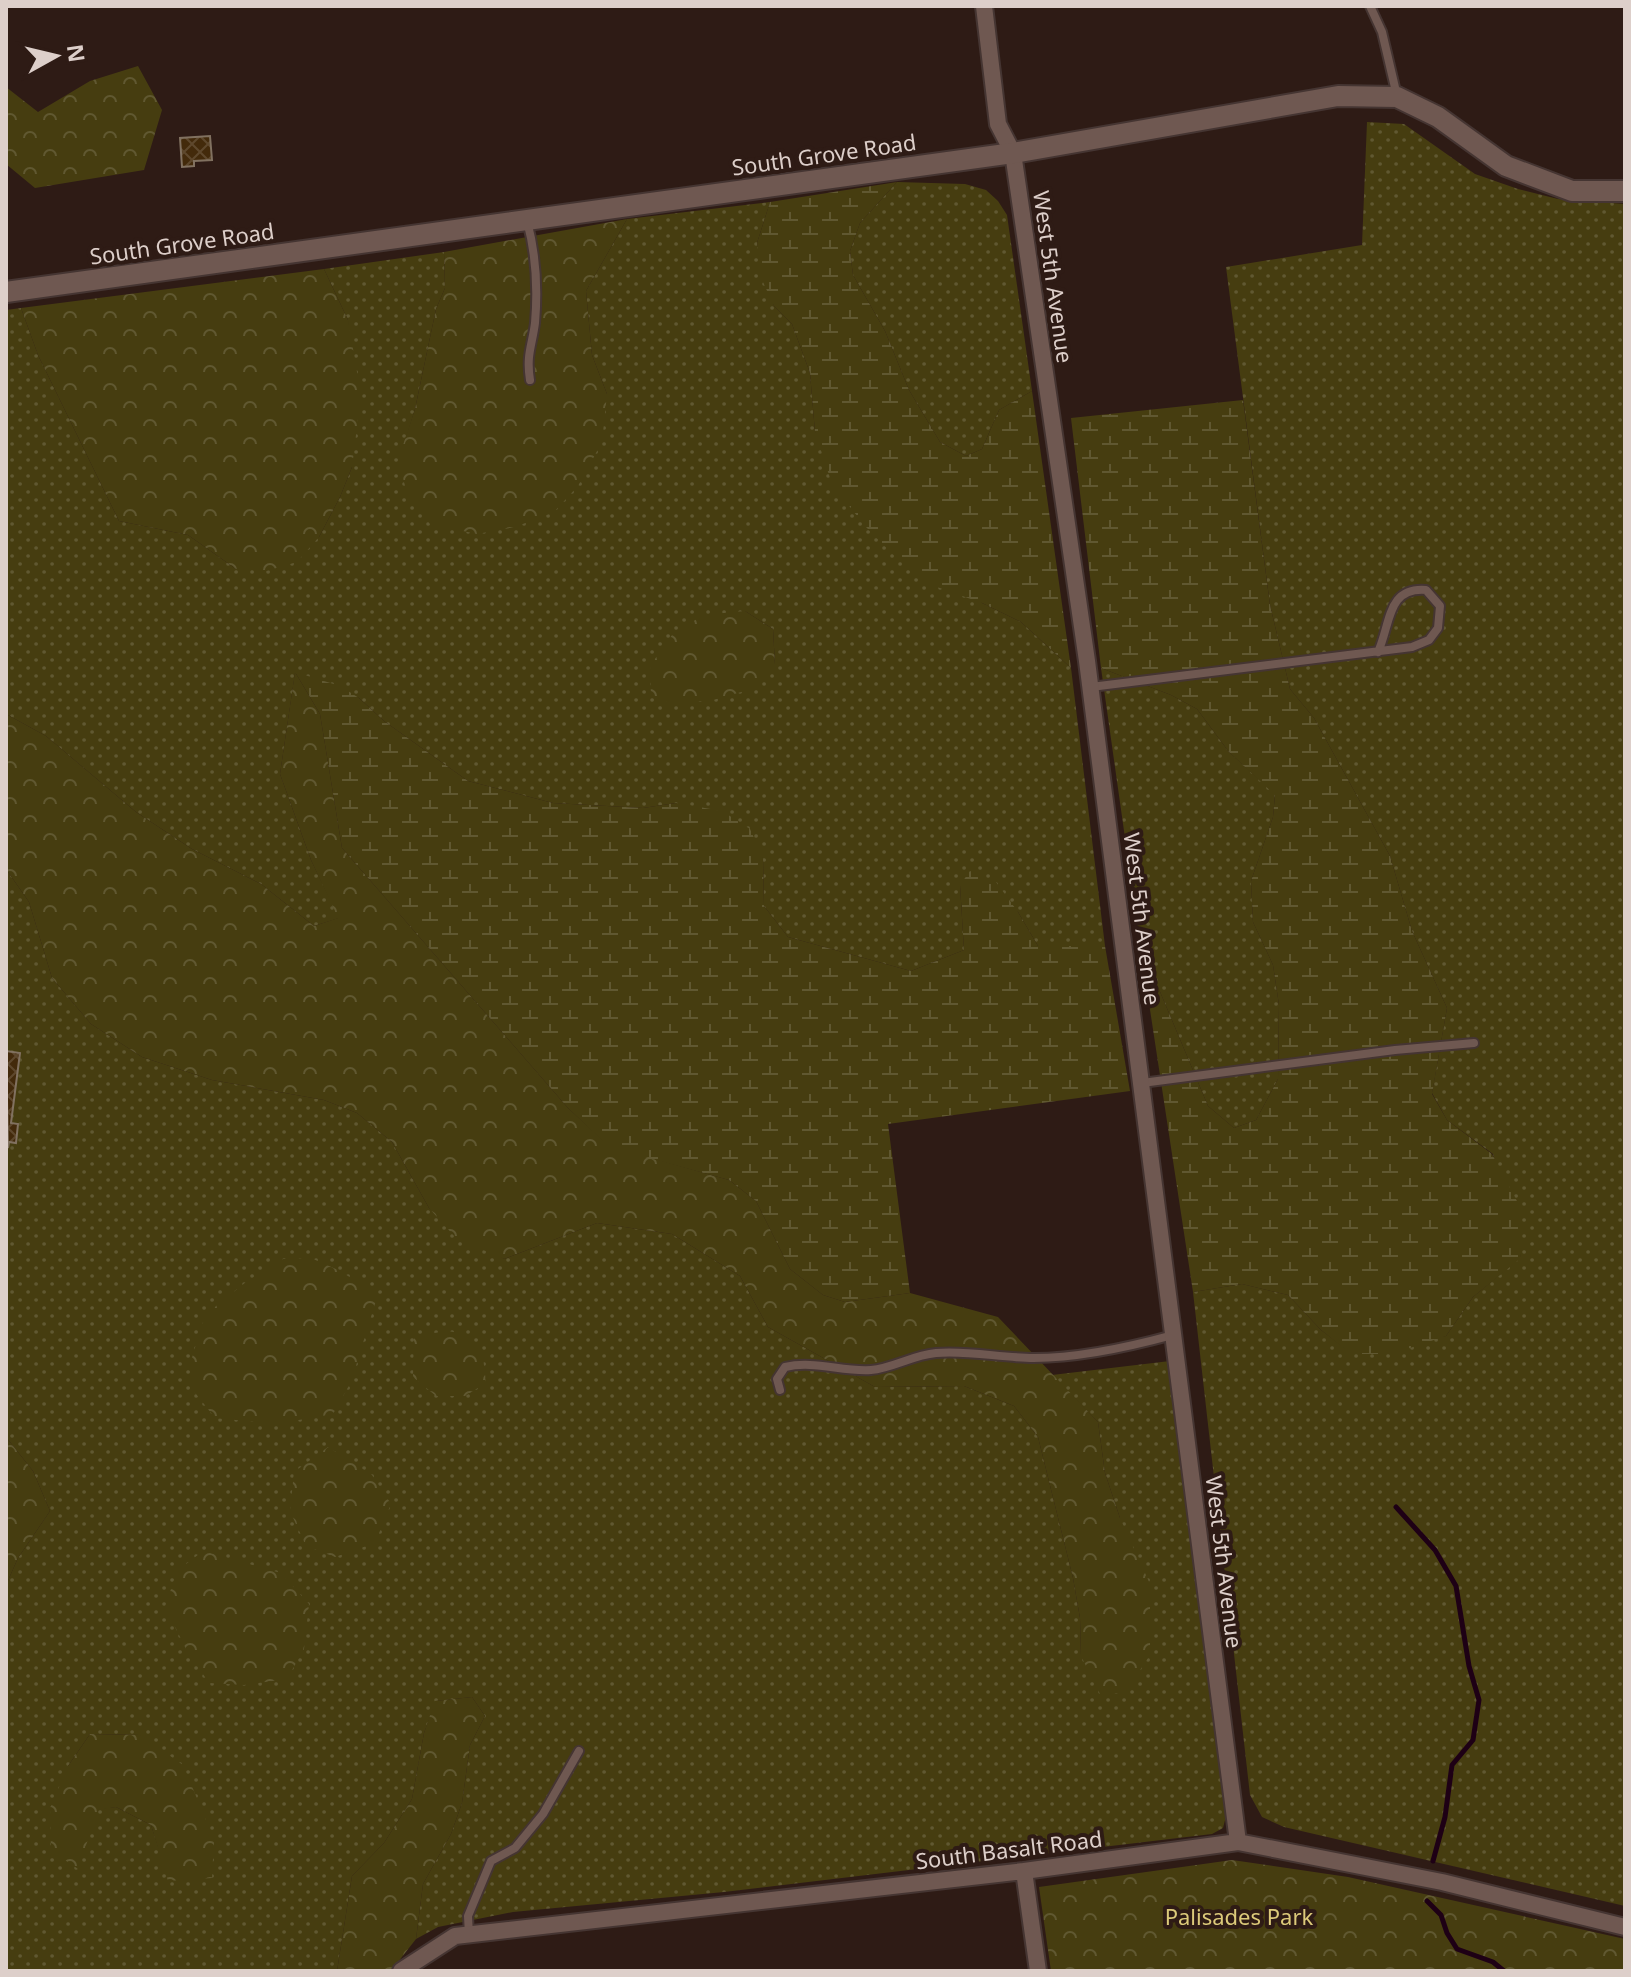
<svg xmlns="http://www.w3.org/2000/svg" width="1631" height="1977" font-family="'Noto Sans',sans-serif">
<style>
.grass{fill:url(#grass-dots);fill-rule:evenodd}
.forest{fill:url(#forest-crowns)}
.wetland{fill:url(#wetland-marsh)}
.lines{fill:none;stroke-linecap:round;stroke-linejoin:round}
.stream{stroke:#1e0015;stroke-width:5}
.building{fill:url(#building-cross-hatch);stroke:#817160;stroke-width:2}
.service-casing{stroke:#453532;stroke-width:12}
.minor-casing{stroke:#453532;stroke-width:20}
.tertiary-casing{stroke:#453532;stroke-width:24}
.service{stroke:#6f5851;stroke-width:8}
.minor{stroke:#6f5851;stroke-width:16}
.tertiary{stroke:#6f5851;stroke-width:20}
.labels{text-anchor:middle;stroke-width:8;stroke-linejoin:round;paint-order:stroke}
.street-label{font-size:22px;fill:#ddcfca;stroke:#2e1b15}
.park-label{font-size:22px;fill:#dcca7a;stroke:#2e1b15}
</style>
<defs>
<pattern id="grass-dots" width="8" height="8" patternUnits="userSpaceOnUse" patternTransform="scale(2)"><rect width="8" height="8" fill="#463d10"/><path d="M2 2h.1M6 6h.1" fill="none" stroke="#605831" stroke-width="1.8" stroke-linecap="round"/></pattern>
<pattern id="forest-crowns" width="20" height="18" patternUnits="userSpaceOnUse" patternTransform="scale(2)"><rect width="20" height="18" fill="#463d10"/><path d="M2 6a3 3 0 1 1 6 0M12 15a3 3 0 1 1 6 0" fill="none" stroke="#605831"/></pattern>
<pattern id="wetland-marsh" width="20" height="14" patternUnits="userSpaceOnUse" patternTransform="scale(2)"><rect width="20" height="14" fill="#463d10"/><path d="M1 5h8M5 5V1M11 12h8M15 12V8" fill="none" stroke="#605831"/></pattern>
<pattern id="building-cross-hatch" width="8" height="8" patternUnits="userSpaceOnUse" patternTransform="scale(2)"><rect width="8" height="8" fill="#432a0b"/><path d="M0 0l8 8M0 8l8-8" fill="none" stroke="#5e482d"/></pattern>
</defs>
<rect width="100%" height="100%" fill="#2e1b15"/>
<path class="grass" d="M1367 122 1404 124 1475 174 1518 189 1558 199 1625 204V1906L1284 1827 1262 1817 1250 1795 1193 1292 1242 1284 1288 1295 1321 1330 1351 1353 1446 1336 1473 1297 1521 1257 1493 1154 1447 1120 1432 1093 1447 1008 1412 931 1390 856 1314 718 1290 689 1270 605 1226 267 1362 245Z
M897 182 965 184 986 190 998 201 1007 215 1032 391 999 410 982 449 966 456 940 442 909 390 885 331 853 275 850 251 860 223Z
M770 202 757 243 774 306 792 324 810 373 815 432 982 603 1021 622 1071 668 1105 946H1038L1018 912 960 885 964 950 911 971 788 937 764 906 763 858 676 803 643 808 553 803 468 781 384 721 359 698 295 673 280 774 311 860 339 918 314 926 261 884 192 849 136 812 46 736 6 714V310L21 308 38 355 119 521 188 535 236 569 319 537 340 497 352 467 348 320 324 269 444 252 445 288 436 309 415 409 399 461 607 394 592 355 586 291 627 219ZM745 611 773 629 775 665Z
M1101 668 1171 695 1197 709 1229 752 1275 794 1273 817 1251 881 1253 922 1273 965 1279 1005 1278 1079 1256 1120 1234 1128 1208 1106 1140 944Z
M6 869 29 902 52 978 91 1024 142 1057 212 1080 324 1100 357 1113 392 1142 429 1208 504 1259 597 1223 672 1234 740 1276 768 1327 875 1387 964 1386 1014 1406 1038 1437 1073 1578 1080 1618 1081 1656 1120 1518 1105 1473 1098 1422 1052 1375 1170 1361 1226 1816 1223 1828 1212 1834 724 1892 513 1912 438 1927 416 1939 423 1884 451 1834 462 1803 470 1745 485 1716 472 1697 436 1701 424 1733 412 1799 384 1843 352 1876 337 1971H6V1585L18 1558 50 1511 33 1471 6 1437ZM90 1734 140 1735 169 1880 151 1825 116 1807 98 1809 68 1766Z"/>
<path class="forest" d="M138 66 162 110 144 170 35 188 6 164V87L38 112 90 81Z
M627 219 586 291 592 355 607 394 602 442 578 486 554 512 515 527 477 534 430 524 407 493 398 460 415 409 436 309 445 288 444 252Z
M324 269 348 320 361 395 352 467 340 497 319 537 297 562 266 571 236 569 188 535 119 521 38 355 21 308Z
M745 611 773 629 775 665 752 689 713 700 672 704 651 695 650 666 672 635 703 615Z
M295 672 320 714 342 848 568 1108 609 1146 729 1180 756 1201 790 1269 823 1295 845 1302 910 1293 998 1317 1098 1422 1105 1473 1120 1518 1150 1584V1655L1125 1693 1100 1694 1081 1656 1080 1618 1073 1578 1038 1437 1014 1406 964 1386 875 1387 768 1327 740 1276 672 1234 597 1223 504 1259 456 1238 429 1208 392 1142 357 1113 324 1100 212 1080 142 1057 91 1024 52 978 29 902 6 869V714L46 736 136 812 192 849 261 884 314 926 338 918 311 860 280 774Z
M311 1258 338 1270 378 1294 351 1382 333 1414 276 1424 215 1418 193 1390 191 1361 202 1324 210 1311 246 1282 283 1259Z
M448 1331 464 1334 482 1348 486 1383 465 1396H436L413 1377 414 1336Z
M6 1437 33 1471 50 1511 18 1558 6 1585Z
M328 1447 372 1475 391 1504 375 1543 335 1557 306 1546 290 1511 294 1472Z
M203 1551 281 1573 309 1604 304 1649 287 1679 244 1685 209 1683 186 1649 165 1607 177 1571Z
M472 1697 485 1716 470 1745 462 1803 451 1834 423 1884 416 1939 391 1971H337L352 1876 384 1843 412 1799 424 1733 435 1701Z
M90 1734 140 1735 183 1765 214 1839 212 1878 168 1881 151 1825 116 1807 98 1810 78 1869 51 1850 50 1808 68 1766Z
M1232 1860 1348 1877 1625 1939V1971H1051L1039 1887Z"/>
<path class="wetland" d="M897 182 860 223 850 251 853 275 885 331 909 390 940 442 966 456 982 449 999 410 1032 391 1071 668 1021 622 982 603 937 587 896 557 865 526 832 484 815 432 810 373 792 324 774 306 763 282 757 243 770 202Z
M1243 400 1270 605 1290 689 1314 718 1390 856 1412 931 1447 1008 1432 1094 1447 1120 1492 1154 1518 1203 1521 1258 1473 1297 1446 1336 1392 1354H1351L1321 1330 1288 1295 1242 1284 1193 1292 1140 944 1208 1106 1234 1128 1256 1120 1278 1079 1279 1005 1273 965 1253 922 1251 881 1273 817 1275 795 1229 752 1197 709 1171 695 1101 668 1071 418Z
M295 672 340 686 359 698 384 721 468 781 553 803 643 808 676 803 722 811 750 829 763 858 764 906 788 937 911 971 964 950 960 885 970 871 996 882 1018 912 1038 946H1105L1130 1091 888 1124 910 1293 845 1302 823 1295 790 1269 756 1201 729 1180 609 1147 568 1108 342 848 320 714Z"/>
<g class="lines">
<path class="stream" d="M1396 1507 1435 1550 1456 1586 1469 1666 1479 1700 1473 1740 1452 1765 1445 1817 1433 1861
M1427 1901 1441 1915 1447 1933 1457 1949 1493 1962 1504 1971"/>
</g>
<path class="building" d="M210 136 212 160 194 161V166L182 167 180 138Z
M6 1051 20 1053 11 1123 18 1124 16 1143 9 1142 8 1148Z"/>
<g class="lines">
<defs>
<path id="service" d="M1370 6 1382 32 1397 96
M527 221C536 254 538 288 535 323 532 346 526 355 530 380
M1091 687 1412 647 1429 640 1438 628 1440 606 1426 590C1387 587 1391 623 1378 652
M1142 1083 1395 1050 1474 1043
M780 1390 777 1379 785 1367C814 1360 842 1372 871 1370 893 1368 913 1355 936 1353 968 1350 1001 1358 1034 1358 1080 1358 1129 1347 1173 1335
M469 1935 468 1916 491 1861 515 1848 543 1814 579 1751"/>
<path id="minor" d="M984 6 998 124 1013 153 1087 661 1238 1842
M1024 1871 1038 1971
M401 1971 455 1936 1024 1871 1238 1842 1442 1882 1625 1927"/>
<path id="tertiary" d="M6 292 1013 153 1338 96 1397 97 1438 117 1506 166 1572 191H1625"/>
</defs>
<use href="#service" class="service-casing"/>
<use href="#minor" class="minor-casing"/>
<use href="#tertiary" class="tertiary-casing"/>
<use href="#service" class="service"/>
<use href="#minor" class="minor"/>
<use href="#tertiary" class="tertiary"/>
</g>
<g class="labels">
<g class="street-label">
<text transform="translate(824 155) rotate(-8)" y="8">South Grove Road</text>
<text transform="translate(182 244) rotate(-8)" y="8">South Grove Road</text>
<text transform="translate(1053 277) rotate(82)" y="8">West 5th Avenue</text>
<text transform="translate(1142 919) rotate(83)" y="8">West 5th Avenue</text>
<text transform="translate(1224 1562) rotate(83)" y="8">West 5th Avenue</text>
<text transform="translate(1009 1850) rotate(-7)" y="8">South Basalt Road</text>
</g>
<g class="park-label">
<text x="1239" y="1925">Palisades Park</text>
</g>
</g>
<rect width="1631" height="1977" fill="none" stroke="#ddcfca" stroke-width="16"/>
<g transform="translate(56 56) rotate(82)" stroke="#2e1b15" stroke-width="6" paint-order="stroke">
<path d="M0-6L14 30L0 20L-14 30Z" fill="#ddcfca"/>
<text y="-12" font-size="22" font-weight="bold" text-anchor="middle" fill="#ddcfca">N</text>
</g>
</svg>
